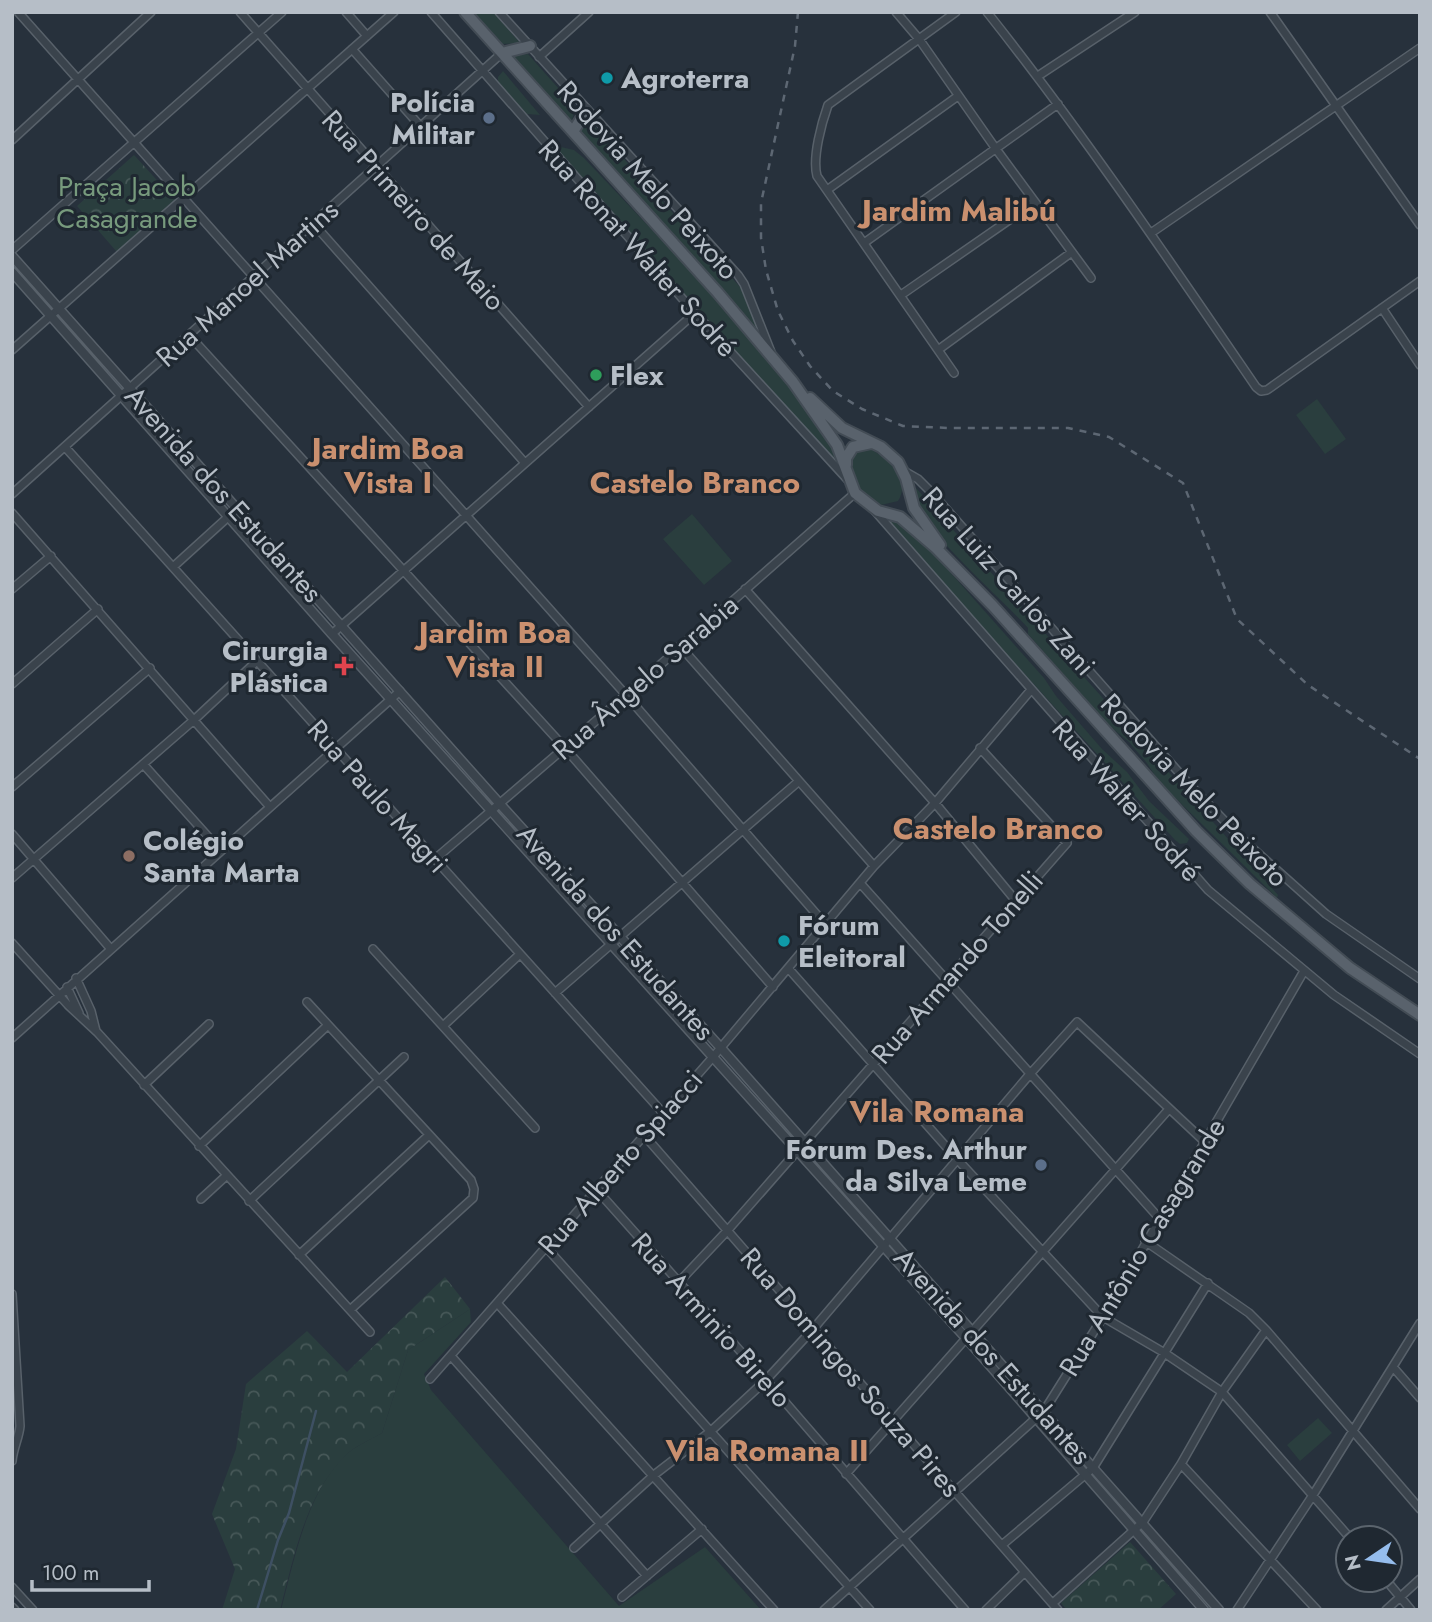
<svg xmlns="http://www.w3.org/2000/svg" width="1432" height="1622" font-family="Jost,sans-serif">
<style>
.grass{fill:#2a3e3e}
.forest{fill:url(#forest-crowns)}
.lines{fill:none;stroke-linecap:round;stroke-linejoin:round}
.stream{stroke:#3e5063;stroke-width:2.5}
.minor-casing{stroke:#58616a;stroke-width:10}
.tertiary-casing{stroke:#58616a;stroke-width:11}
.primary-casing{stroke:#434c55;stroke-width:14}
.minor{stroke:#3a434c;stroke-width:7}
.tertiary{stroke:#3a434c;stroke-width:8}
.primary{stroke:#59626c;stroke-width:10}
.rail{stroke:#5d6773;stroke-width:2.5;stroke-dasharray:7 7;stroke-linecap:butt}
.culture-dot{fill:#0f9aa8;stroke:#1f2831;stroke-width:2.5}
.service-dot{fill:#5c6f8a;stroke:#1f2831;stroke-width:2.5}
.leisure-dot{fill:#2e9e5b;stroke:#1f2831;stroke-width:2.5}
.health-dot{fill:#e0444e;stroke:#1f2831;stroke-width:2.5}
.education-dot{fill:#8d6e63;stroke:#1f2831;stroke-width:2.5}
.labels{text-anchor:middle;stroke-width:6;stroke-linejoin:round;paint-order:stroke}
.poi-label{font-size:28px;font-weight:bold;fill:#b6bec7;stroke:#1f2831;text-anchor:start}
.street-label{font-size:28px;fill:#b6bec7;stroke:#1f2831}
.park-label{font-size:28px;fill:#779a7d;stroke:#1f2831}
.neighbourhood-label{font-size:30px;font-weight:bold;fill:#ca906f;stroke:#1f2831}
</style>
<defs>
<pattern id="forest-crowns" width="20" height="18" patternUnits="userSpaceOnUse" patternTransform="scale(1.75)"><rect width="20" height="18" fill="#2a3e3e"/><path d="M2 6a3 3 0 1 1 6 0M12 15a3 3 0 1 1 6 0" fill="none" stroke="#475858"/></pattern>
</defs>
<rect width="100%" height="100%" fill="#27313c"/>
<path class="grass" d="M473 12H493L520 43 503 44Z
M528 54 576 108 571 122 510 56Z
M503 71 540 115 527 114 498 82V77Z
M586 117 741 288 764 345 695 268 640 198 579 131Z
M561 147 574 150 584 158 706 287 793 382 834 443 850 486 555 150Z
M1317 399 1346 439 1325 454 1296 415Z
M869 448C887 458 912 479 898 501L881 505 859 490 848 461 855 449Z
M916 488 1278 895 1277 898 1160 783 1146 762 1129 742 1107 724 1028 634V628C1005 602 920 528 915 499 914 496 915 491 916 488Z
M692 514 732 561 704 585 663 539Z
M891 517 909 529 942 563 1044 678 1056 696 1102 749 1127 772 1149 801 1189 839 1187 843 1180 844 1175 840 885 520Z
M470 1309 471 1322 424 1374 431 1390 619 1606 705 1547 761 1610H281C294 1560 308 1487 349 1452 358 1445 371 1439 382 1433L408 1350Z
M1318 1418 1332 1433 1300 1461 1287 1445Z"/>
<path class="forest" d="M134 155 175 200 117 252 77 206Z
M445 1277 470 1309 408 1350 382 1433C370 1440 354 1446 345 1456 305 1496 294 1557 280 1610H222L235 1569 212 1514 236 1449 246 1384 307 1331 347 1372Z
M1130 1542 1176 1594 1158 1610H1067L1061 1603Z"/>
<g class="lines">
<path class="stream" d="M257 1610 278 1540 289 1513 316 1411"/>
<defs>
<path id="minor" d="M18 12 626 695 825 924
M240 12 589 407
M346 12 367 36
M431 12 695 313 848 480
M499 12 738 275 744 284 771 352
M896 12 919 39 996 149 1091 278
M987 12C1083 133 1169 260 1256 387L1261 391 1267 390 1420 281
M1270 12 1420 225
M352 49 421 127
M539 57 589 12
M1038 76 1135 12
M12 140 151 12
M827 190 958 96
M313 223 525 463
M1151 233 1420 48
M864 243 1058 104
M12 250 282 12
M901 295 1035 202
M1382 308 1420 365
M189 335 565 748 773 987
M12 350 394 12
M938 350 1072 252
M954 373 817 176C812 157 822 122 828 105L956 12
M65 447 663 1113
M904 471 918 479 932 493 1190 785 1240 837 1326 914 1420 979
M12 494 502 53
M874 510 1208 890 1334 995 1420 1054
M12 513 270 807
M173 567 238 508
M12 589 51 556
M745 589 935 803 1016 901
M332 634 695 313
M680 646 874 866
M12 684 98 609
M143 764 221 851
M12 787 150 668
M12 834 110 948
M435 859 626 695 855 493
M12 878 195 719 257 661
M860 883 1159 1218
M12 943 68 1005 97 1032 370 1332
M373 949 535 1128
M788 968 957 1159 1103 1317 1163 1352 1222 1392 1350 1538
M76 978 91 1011 96 1031
M67 987 79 1013
M555 993 799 781
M307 1002 471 1180 474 1189 473 1198 350 1310
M443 1026 520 954
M12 1038 400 691
M144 1085 209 1024
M644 1135 1058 1610
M199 1146 328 1025
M596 1189 766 1380 965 1610
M201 1199 226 1176
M249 1201 404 1057
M1145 1241 1249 1313 1266 1330 1420 1509
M545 1246 870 1610
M299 1255 429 1135
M678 1283 727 1231 1067 843 980 748
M12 1294 20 1426C19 1438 13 1448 12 1461
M497 1303 774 1610
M451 1356 647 1576
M1393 1367 1420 1398
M430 1379 713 1057 874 866 935 803 1030 691
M1181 1464 1317 1610
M846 1474 1169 1109
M1002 1545 1093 1468 1208 1283
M574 1548 654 1475 711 1431 766 1380 814 1328 1030 1074 1077 1022 1205 1142
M1386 1580 1411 1610
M12 1587 33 1610
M622 1597 702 1529
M1053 1603 1143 1522 1181 1464 1222 1392 1266 1330
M12 1607 15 1610
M824 1610 1044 1411 1103 1317 1304 971
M986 1610 1025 1572
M1237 1610 1313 1495 1420 1323
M1386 1610 1420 1579"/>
<path id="tertiary" d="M12 256 499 803 720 1047 1219 1610
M12 272 332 634 966 1338 1204 1610"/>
<path id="primary" d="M465 12 718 293 793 382 837 445 855 493 878 511 900 517 936 548 993 606 1196 831 1250 884 1350 968 1420 1015
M502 53 530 46
M574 130 586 111
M810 398 842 428 881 447 898 462 906 478 914 508 940 545
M846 465V458L853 447 871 443"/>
</defs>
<use href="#minor" class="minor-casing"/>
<use href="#tertiary" class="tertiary-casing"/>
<use href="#primary" class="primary-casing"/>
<use href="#minor" class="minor"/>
<use href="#tertiary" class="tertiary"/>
<use href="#primary" class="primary"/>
<path class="rail" d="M798 12 795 46 761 203V238L766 270 778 311 793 341 810 366 833 391 862 409 903 426 949 428H1068L1109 437 1183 483 1237 619 1308 685 1420 759"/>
</g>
<g class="culture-dot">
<circle cx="607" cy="78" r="7"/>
<circle cx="784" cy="941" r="7"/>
</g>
<g class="service-dot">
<circle cx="489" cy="118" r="7"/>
<circle cx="1041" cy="1165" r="7"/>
</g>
<circle class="leisure-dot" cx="596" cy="375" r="7"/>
<path class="health-dot" d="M340.5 655.5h7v7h7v7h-7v7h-7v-7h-7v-7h7z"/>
<circle class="education-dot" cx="129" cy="856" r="7"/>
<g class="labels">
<g class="poi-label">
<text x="621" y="88">Agroterra</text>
<text x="475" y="112" text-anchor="end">Polícia<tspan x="475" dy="32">Militar</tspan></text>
<text x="610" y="385">Flex</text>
<text x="328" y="660" text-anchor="end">Cirurgia<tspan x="328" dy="32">Plástica</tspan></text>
<text x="143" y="850">Colégio<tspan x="143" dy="32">Santa Marta</tspan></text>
<text x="798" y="935">Fórum<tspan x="798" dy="32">Eleitoral</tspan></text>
<text x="1027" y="1159" text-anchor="end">Fórum Des. Arthur<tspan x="1027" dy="32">da Silva Leme</tspan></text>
</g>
<g class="street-label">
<text transform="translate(648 180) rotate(48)" y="10">Rodovia Melo Peixoto</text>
<text transform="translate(414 210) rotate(48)" y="10">Rua Primeiro de Maio</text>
<text transform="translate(638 248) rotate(48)" y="10">Rua Ronat Walter Sodré</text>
<text transform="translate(247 283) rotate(-42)" y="10">Rua Manoel Martins</text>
<text transform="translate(224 494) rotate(48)" y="10">Avenida dos Estudantes</text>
<text transform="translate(1009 581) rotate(48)" y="10">Rua Luiz Carlos Zani</text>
<text transform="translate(645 677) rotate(-41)" y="10">Rua Ângelo Sarabia</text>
<text transform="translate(1195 790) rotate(46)" y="10">Rodovia Melo Peixoto</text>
<text transform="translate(378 796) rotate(48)" y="10">Rua Paulo Magri</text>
<text transform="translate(1127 800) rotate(48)" y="10">Rua Walter Sodré</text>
<text transform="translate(616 932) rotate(48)" y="10">Avenida dos Estudantes</text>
<text transform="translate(957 967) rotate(-49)" y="10">Rua Armando Tonelli</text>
<text transform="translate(620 1162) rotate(-49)" y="10">Rua Alberto Spiacci</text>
<text transform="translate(1142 1247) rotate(-59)" y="10">Rua Antônio Casagrande</text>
<text transform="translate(712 1320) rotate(48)" y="10">Rua Arminio Birelo</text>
<text transform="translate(993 1356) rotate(48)" y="10">Avenida dos Estudantes</text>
<text transform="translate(851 1372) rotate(49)" y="10">Rua Domingos Souza Pires</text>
</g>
<g class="park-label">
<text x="127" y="196">Praça Jacob<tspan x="127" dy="32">Casagrande</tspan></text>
</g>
<g class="neighbourhood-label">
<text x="959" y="221">Jardim Malibú</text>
<text x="388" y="459">Jardim Boa<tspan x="388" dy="34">Vista I</tspan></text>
<text x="695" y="493">Castelo Branco</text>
<text x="495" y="643">Jardim Boa<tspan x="495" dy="34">Vista II</tspan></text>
<text x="998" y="839">Castelo Branco</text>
<text x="937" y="1122">Vila Romana</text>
<text x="767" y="1461">Vila Romana II</text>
</g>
</g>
<rect width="1432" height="1622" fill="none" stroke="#b6bec7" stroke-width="28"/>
<g transform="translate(1369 1559) rotate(257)"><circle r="33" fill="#1f2831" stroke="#5b646d" stroke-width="2"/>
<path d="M0-5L12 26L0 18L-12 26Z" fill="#95bded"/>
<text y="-10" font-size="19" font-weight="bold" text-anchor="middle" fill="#b6bec7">N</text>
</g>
<path d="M32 1580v10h117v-10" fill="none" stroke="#b6bec7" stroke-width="3.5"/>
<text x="42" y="1580" font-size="21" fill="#b6bec7" stroke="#1f2831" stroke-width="5" paint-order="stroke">100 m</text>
</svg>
